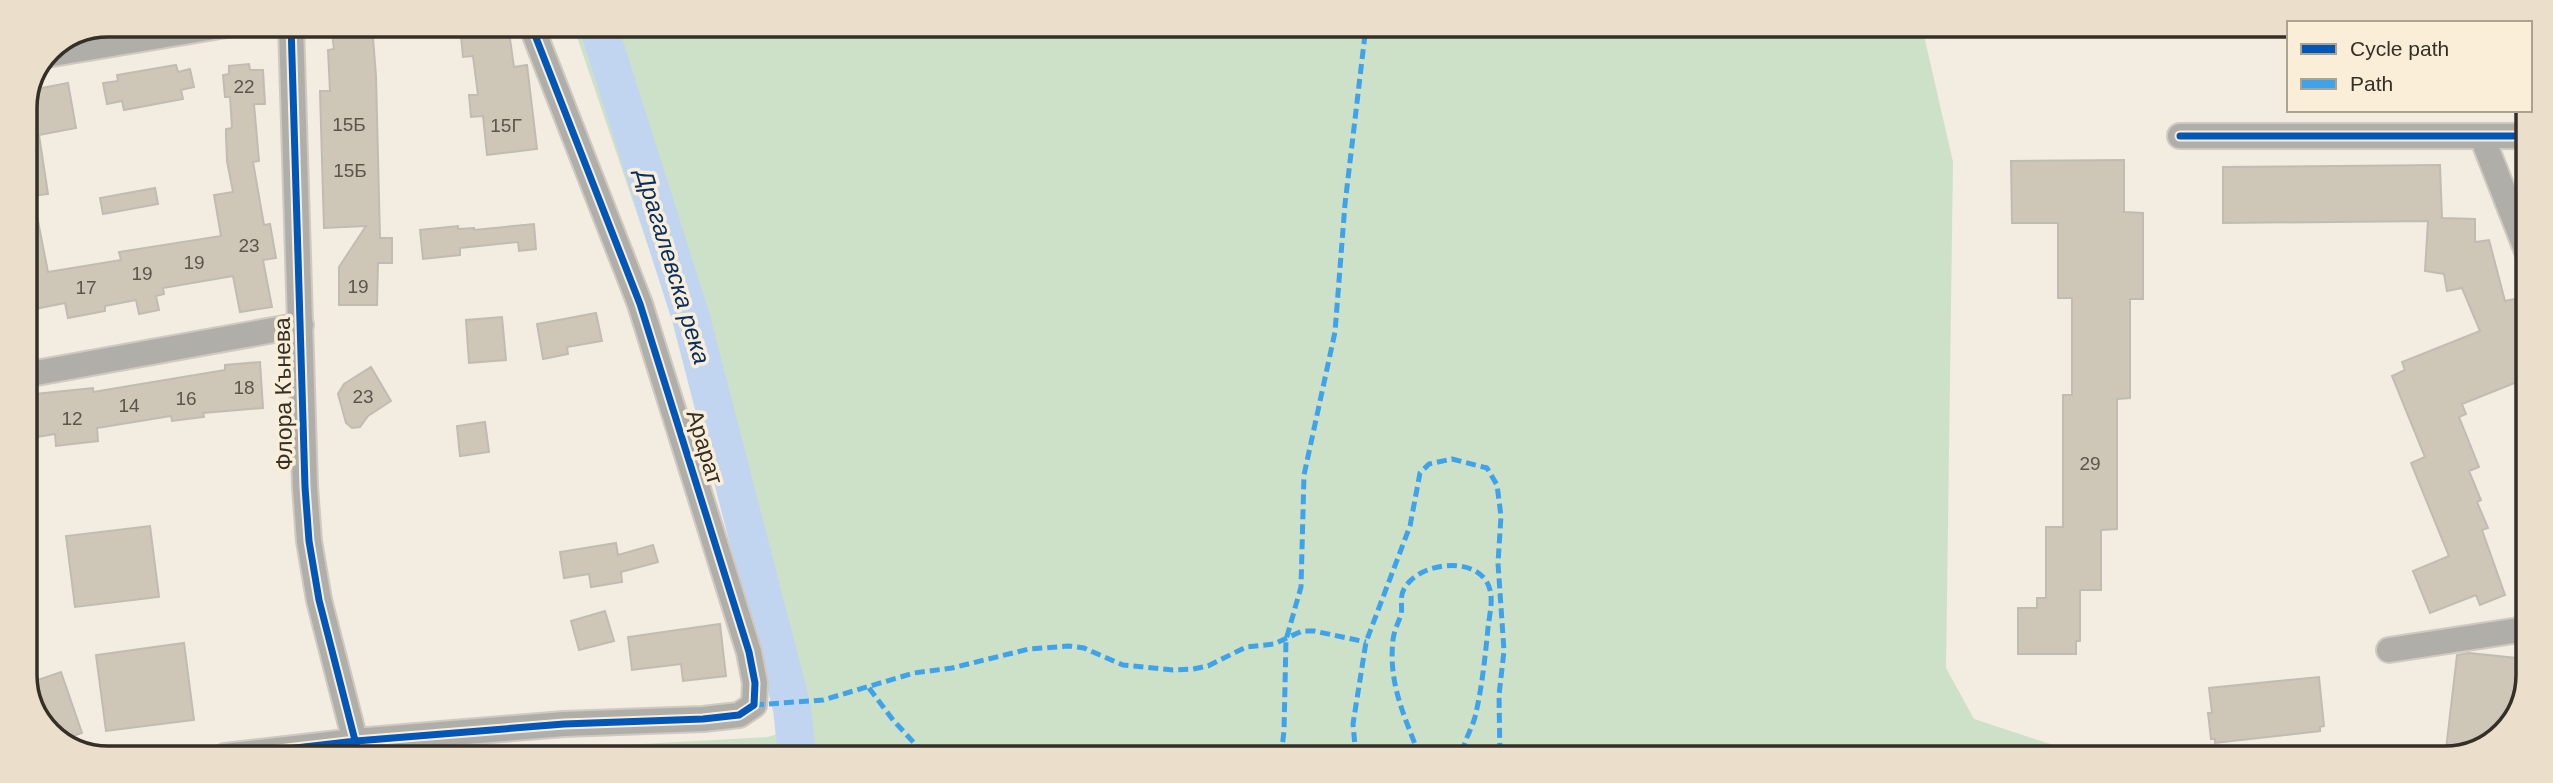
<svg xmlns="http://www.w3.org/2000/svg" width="2553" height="783" font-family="Helvetica,sans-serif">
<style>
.green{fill:#cde0c8}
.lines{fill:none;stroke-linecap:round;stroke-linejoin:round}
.river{stroke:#c1d5f0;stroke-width:38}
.building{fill:#cec6b7;stroke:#c1bcb3;stroke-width:2}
.minor-casing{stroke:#cfc9c1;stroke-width:28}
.minor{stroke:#afaea9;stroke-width:24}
.quiet{stroke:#3ea3eb;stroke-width:5;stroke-dasharray:10 5;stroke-linecap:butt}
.cycleway-casing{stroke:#fbeed9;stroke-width:11}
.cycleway{stroke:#0057b8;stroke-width:7}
.labels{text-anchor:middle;stroke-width:7;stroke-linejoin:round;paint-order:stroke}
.number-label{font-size:19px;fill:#5a564b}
.street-label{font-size:23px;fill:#343027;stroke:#fbeed9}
.water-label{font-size:24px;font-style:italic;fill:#062f62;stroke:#fbeed9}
.rim{fill:none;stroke:#343027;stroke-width:3.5}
</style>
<rect width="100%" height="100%" fill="#f3ece1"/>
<path class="green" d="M573 25 1922 27 1953 162 1946 668 1974 719 2093 758 553 756V749L768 737 810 723Z"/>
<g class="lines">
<path class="river" d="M598 25 691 318 792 708 797 756"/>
</g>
<path class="building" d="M331 25H372L376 76 380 238H392V263H378L377 305H339V267L366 226 324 228 320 91H330L328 50 334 49Z
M460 25H508L514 67 527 65 537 149 487 155 483 116 471 117 469 95H478L473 56 463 57Z
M249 64 250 70H263L265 104H254L259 161 253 162 264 225 270 224 276 258 263 260 272 307 240 312 233 276 163 288 164 294 156 296 159 310 139 314 136 300 105 306V311L68 318 65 303 25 311 24 107 32 90 68 83 76 128 39 135 48 194 33 196 48 272 121 260 119 252 221 236 214 195 233 192 227 161 226 135V129L232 128 230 97H225L223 75 229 74V66Z
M176 65 178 72 190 69 194 87 181 90 183 99 124 110 122 101 107 104 103 83 118 81 117 75Z
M2124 160V212L2143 213V299H2130V398L2117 399V529L2101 530V590H2080V641H2076V654H2018V608H2037V598H2046V527H2063V395H2072V298H2058V223H2012L2011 161Z
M2440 165 2442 218 2475 219V242L2489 240 2505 301 2520 298 2527 317V378L2462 404 2466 414 2459 417 2479 467 2469 471 2481 500 2477 502 2488 528 2482 530 2505 595 2480 605 2476 595 2430 613 2413 571 2449 556 2411 463 2425 457 2392 376 2405 370 2402 362 2480 331 2462 288 2447 291 2444 274 2425 271 2428 221 2223 223V167Z
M155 188 158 204 103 214 100 198Z
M534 224 536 249 519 251 518 242 460 248V255L423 259 420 230 458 226V229L474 228V230Z
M596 313 602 341 567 347 568 354 543 359 537 324Z
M502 317 506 360 469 363 466 320Z
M260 362 263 408 203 413 204 417 172 421 171 416 97 428 98 441 56 446 55 434 25 439V395L93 388V392L225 370V365Z
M371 367 391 401 368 416 360 427 352 428 346 423 338 394 344 384Z
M485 422 489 452 460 456 457 426Z
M150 526 159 597 75 607 66 536Z
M616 543 618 555 653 545 658 562 621 572 622 582 591 587 589 574 564 578 560 552Z
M605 611 614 641 579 650 571 621Z
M720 624 726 676 683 681 681 664 632 670 628 637Z
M184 643 194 720 106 731 96 655Z
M2469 653 2526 659V697L2496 741 2445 758 2457 655Z
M61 672 82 733 62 740 42 726 26 684Z
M2319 677 2324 726 2320 727V731L2215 743V739H2211L2208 713H2212L2209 688Z"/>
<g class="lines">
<defs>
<path id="minor" d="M291 25 305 487 309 541 319 600 359 756
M46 55 226 25
M2180 136H2528
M2482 137 2528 254
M25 375 301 325
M2389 650 2526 629
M225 756 356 741 564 724 703 719 739 715 754 705 755 683 749 652 640 304 531 25"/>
</defs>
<use href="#minor" class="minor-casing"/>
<use href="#minor" class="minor"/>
<path class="quiet" d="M869 688 893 720 927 757
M754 705 823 700 914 673 952 668 1029 649 1069 646 1084 648 1123 665 1173 670 1193 669 1208 666 1246 647 1274 644 1302 631H1314L1366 642
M1281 757 1284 731 1286 640 1301 587 1304 475 1335 332 1345 204 1366 26
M1356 757 1353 724 1366 642 1410 526 1420 473 1429 464 1452 459 1487 468 1497 485 1501 516 1498 563 1504 651 1499 695 1500 757
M1420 757C1405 717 1388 684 1393 640 1394 631 1398 623 1401 615 1403 606 1399 598 1404 589 1420 559 1488 554 1491 596 1492 606 1489 618 1488 628 1485 658 1482 688 1475 717 1471 732 1462 742 1463 757"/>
<defs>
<path id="cycleway" d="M291 25 305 487 309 541 319 600 359 756
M2180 136H2528
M225 756 356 741 564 724 703 719 739 715 754 705 755 683 749 652 640 304 531 25"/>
</defs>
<use href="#cycleway" class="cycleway-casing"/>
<use href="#cycleway" class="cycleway"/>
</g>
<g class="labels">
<g class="number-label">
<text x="244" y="93">22</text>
<text x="349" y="131">15Б</text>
<text x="506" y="132">15Г</text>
<text x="350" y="177">15Б</text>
<text x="249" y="252">23</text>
<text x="194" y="269">19</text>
<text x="142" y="280">19</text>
<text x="358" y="293">19</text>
<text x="86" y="294">17</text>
<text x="244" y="394">18</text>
<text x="363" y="403">23</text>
<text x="186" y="405">16</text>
<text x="129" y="412">14</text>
<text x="72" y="425">12</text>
<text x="2090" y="470">29</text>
</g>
<g class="street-label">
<text transform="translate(283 394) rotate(-91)" y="8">Флора Кънева</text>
<text transform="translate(705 447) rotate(73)" y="8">Арарат</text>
</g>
<g class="water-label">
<text transform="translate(673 267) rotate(73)" y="8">Драгалевска река</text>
</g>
</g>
<path d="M0 0H2553V783H0ZM108 37H2445A71 71 0 0 1 2516 108V675A71 71 0 0 1 2445 746H108A71 71 0 0 1 37 675V108A71 71 0 0 1 108 37Z" fill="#ebdfcb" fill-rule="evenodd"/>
<path class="rim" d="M108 37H2445A71 71 0 0 1 2516 108V675A71 71 0 0 1 2445 746H108A71 71 0 0 1 37 675V108A71 71 0 0 1 108 37Z"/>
<rect x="2287" y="21" width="245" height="91" fill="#fbeed9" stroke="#aba292" stroke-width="2"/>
<rect x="2301" y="44" width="35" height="10" fill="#0057b8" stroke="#aba292" stroke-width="2"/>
<text x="2350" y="56" font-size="21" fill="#343027">Cycle path</text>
<rect x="2301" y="79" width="35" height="10" fill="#3ea3eb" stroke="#aba292" stroke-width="2"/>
<text x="2350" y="91" font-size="21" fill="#343027">Path</text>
</svg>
